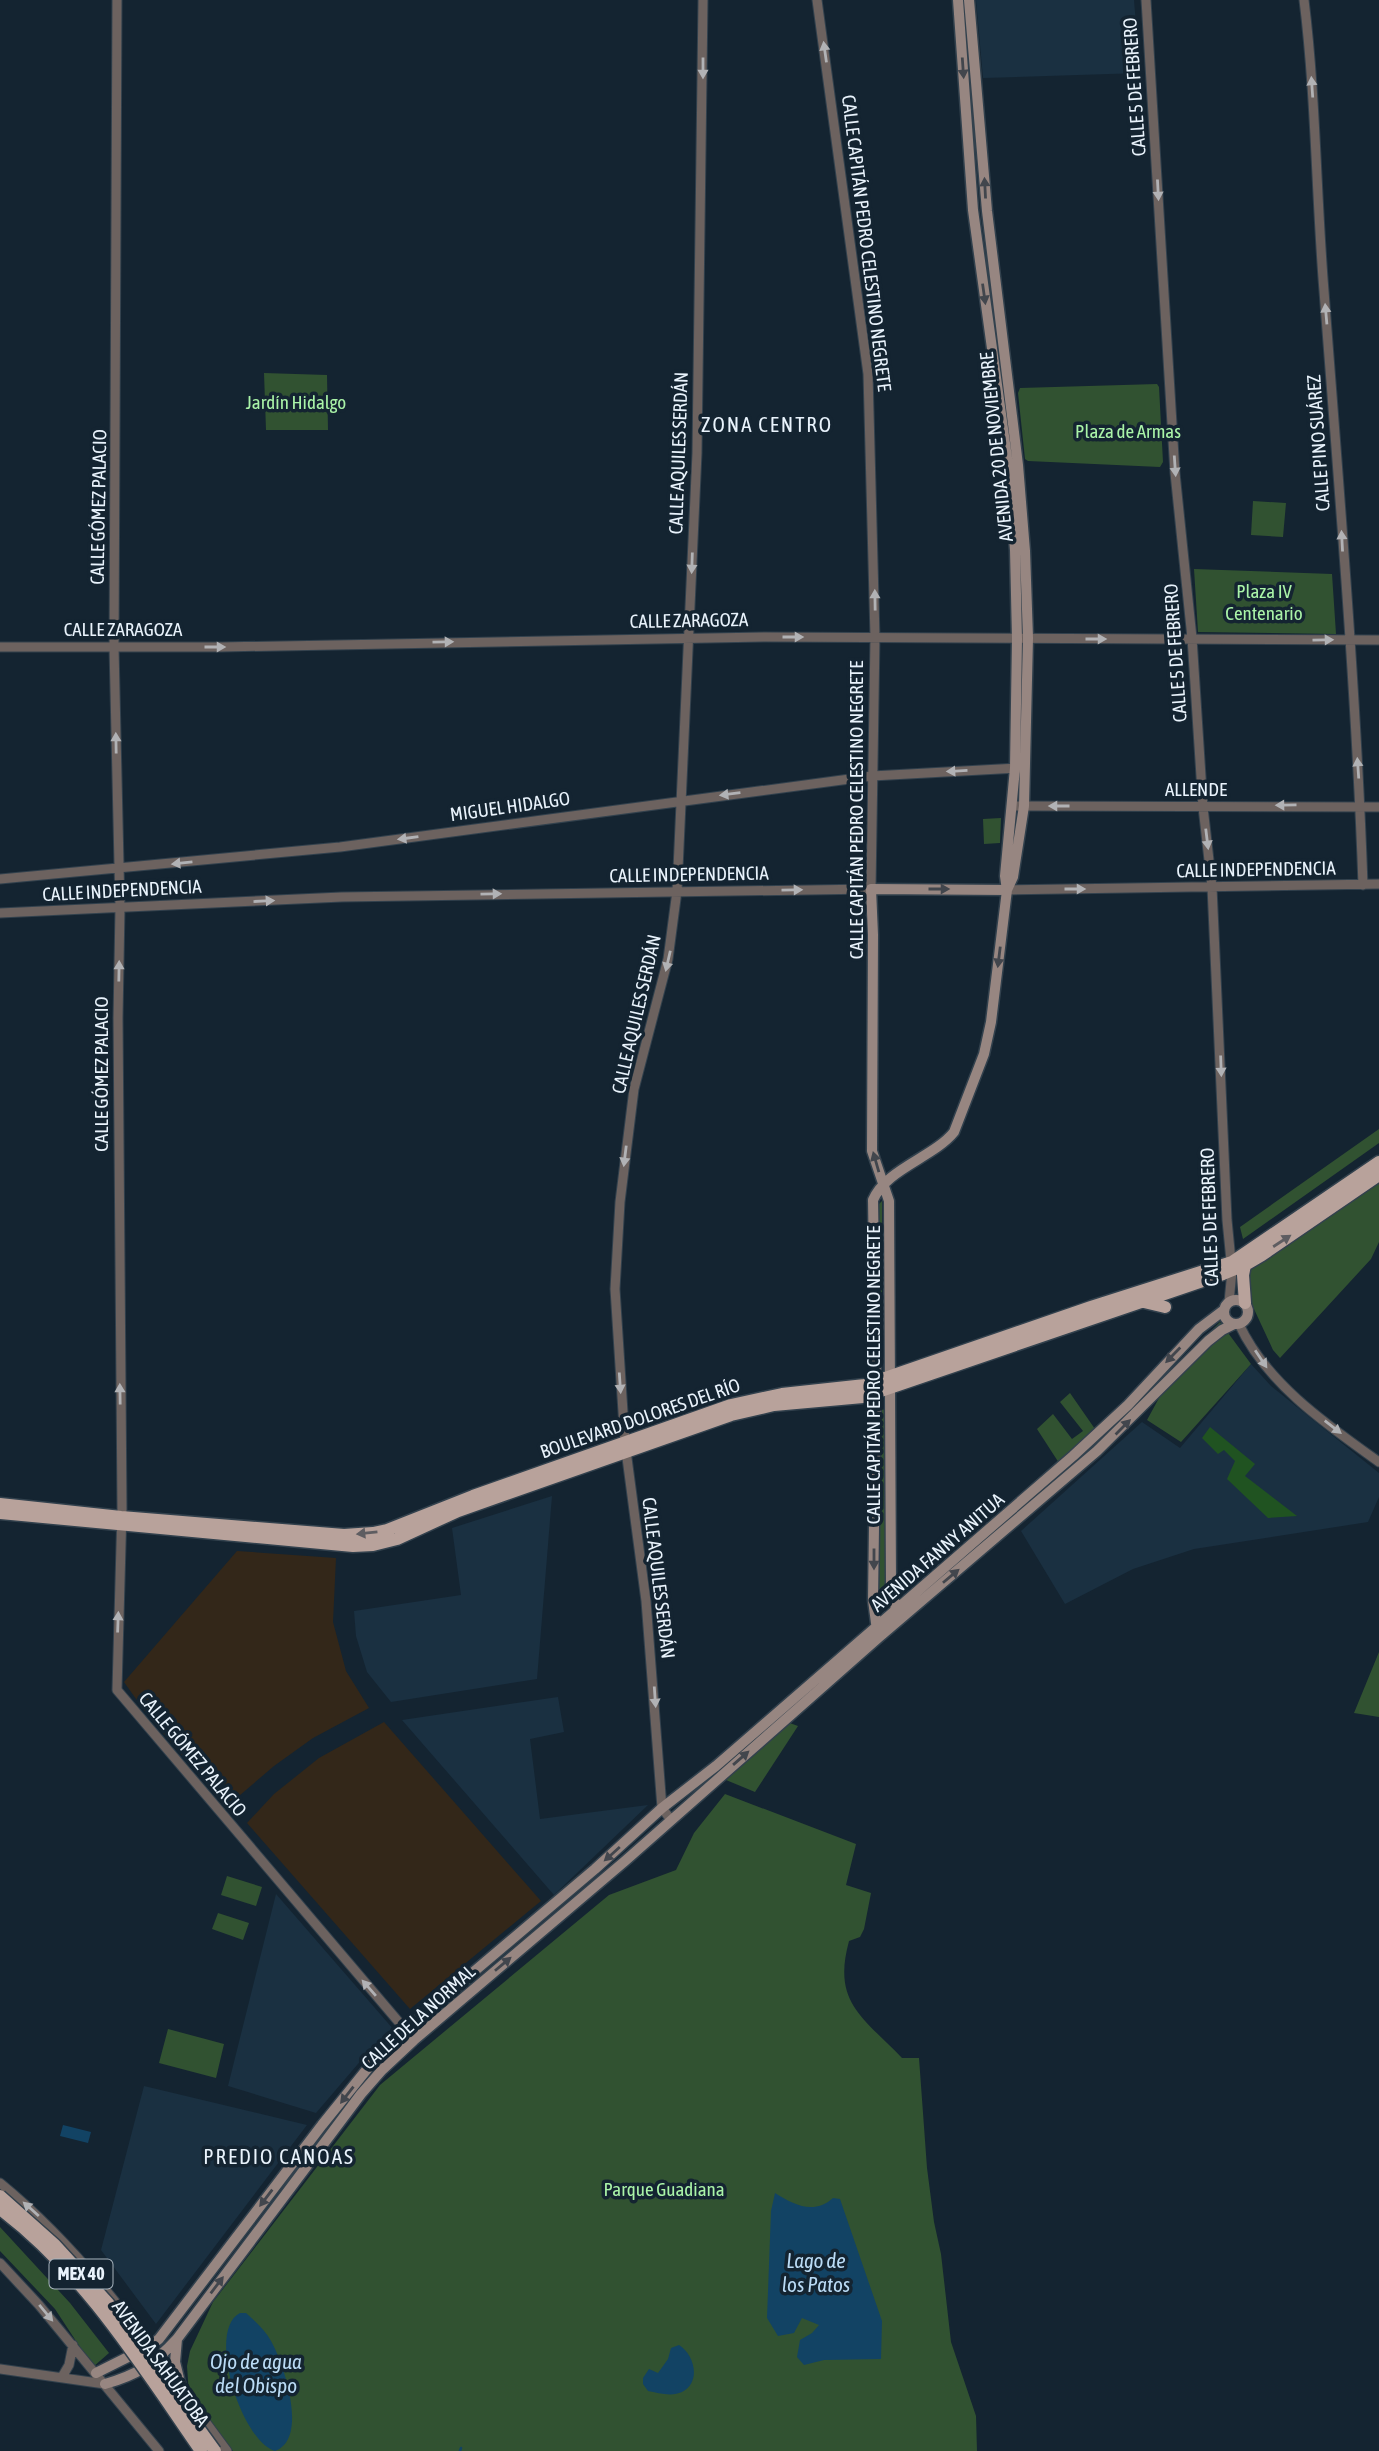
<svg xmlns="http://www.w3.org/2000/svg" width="1379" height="2451" font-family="'Asap Condensed',sans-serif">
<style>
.built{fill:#1a3041}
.medical{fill:#332719}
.green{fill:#315231}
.forest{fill:#205321}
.water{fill:#124364}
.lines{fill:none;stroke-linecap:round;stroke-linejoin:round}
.stream{stroke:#124364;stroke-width:2.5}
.tertiary-casing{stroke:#32414d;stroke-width:11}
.secondary-casing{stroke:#32414d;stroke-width:13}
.primary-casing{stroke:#32414d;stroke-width:15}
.tertiary{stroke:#6c625f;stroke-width:9}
.secondary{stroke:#978681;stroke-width:10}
.primary{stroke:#b8a29b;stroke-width:12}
.primary-bridge-casing{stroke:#32414d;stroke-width:15;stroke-linecap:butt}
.primary-bridge{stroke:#b8a29b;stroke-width:12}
.oneway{fill:#b1b2b5}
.oneway2{fill:#42464d}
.oneway3{fill:#5e5d61}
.labels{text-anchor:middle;stroke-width:7;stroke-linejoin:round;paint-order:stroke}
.shield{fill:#142431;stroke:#a9b5bf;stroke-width:2}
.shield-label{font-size:18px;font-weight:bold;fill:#e9f3fc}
.street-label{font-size:19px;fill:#e9f3fc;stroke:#142431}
.park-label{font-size:19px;fill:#aaf4a8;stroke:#142431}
.neighbourhood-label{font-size:21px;letter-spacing:2px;fill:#e9f3fc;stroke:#142431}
.water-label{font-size:21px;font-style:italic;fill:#badbf5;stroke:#142431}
</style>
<rect width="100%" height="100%" fill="#142431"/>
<path class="built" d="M976 0H1134L1140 73 983 78Z
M1251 1364 1271 1386 1379 1473V1497L1368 1522 1194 1549 1133 1569 1065 1604 1021 1531 1142 1422 1180 1448Z
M552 1496 537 1679 391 1702 367 1672 356 1636 354 1611 461 1595 452 1528Z
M558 1697 564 1732 530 1739 540 1819 648 1805 554 1895 402 1720Z
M276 1894 394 2030 369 2051 316 2113 228 2086Z
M144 2086 307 2125 156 2324 101 2250Z"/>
<path class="medical" d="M237 1551 336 1558 333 1622 346 1671 369 1708 313 1738 274 1766 226 1807 146 1713 124 1682Z
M384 1722 541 1901 410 2009 247 1823 274 1794 319 1758Z"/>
<path class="green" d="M264 373 327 375 328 430H266Z
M1157 384 1159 387 1163 462 1160 467 1028 461 1025 459 1018 393 1020 388Z
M1253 501 1286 503 1283 537 1251 535Z
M1194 569 1332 574 1336 634 1198 632Z
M1001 818 1000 843 984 844 983 819Z
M1379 1129V1143L1243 1239 1240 1227Z
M1379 1179V1242L1371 1259 1280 1358 1273 1350 1247 1294 1244 1271Z
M882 1201V1363H877V1206Z
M1220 1322 1251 1364 1181 1442 1147 1420 1177 1365Z
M1070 1393 1095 1429 1059 1463 1037 1429 1053 1414 1072 1439 1083 1431 1060 1402Z
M882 1409 886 1411 885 1583 882 1595H878L877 1412Z
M1379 1652V1717L1354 1713Z
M787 1722 798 1726 755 1792 726 1780Z
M725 1794 856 1844 846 1885 871 1893 864 1929 860 1937 849 1941C832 2003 863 2017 902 2058H919L927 2168 934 2222 941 2254 951 2342 976 2416 977 2451H233L189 2395 187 2366 190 2351 213 2302 380 2085 609 1895 676 1870 694 1833Z
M227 1876 262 1887 256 1906 221 1895Z
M218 1913 249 1923 243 1940 212 1929Z
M168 2029 224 2044 216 2078 159 2063Z
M0 2227 70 2303 109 2353 93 2367 55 2309 0 2251Z"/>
<path class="forest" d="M1210 1427 1255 1464 1245 1476 1297 1516 1268 1518 1227 1479 1235 1461 1224 1450 1218 1454 1202 1438Z"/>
<path class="water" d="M63 2125 91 2132 88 2143 60 2136Z
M775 2193C794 2205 814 2215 833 2198L840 2199 882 2321 881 2359 824 2360 804 2365 797 2357 800 2340 812 2333 819 2325 802 2318 794 2333 778 2336 767 2318 771 2211Z
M240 2313H246C255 2321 265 2330 271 2341 284 2364 309 2439 275 2451 241 2441 206 2330 240 2313Z
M679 2345C694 2354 702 2382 682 2392 672 2397 658 2393 648 2391L643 2384V2378L649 2369 658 2373 668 2359 671 2348Z"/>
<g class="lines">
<path class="stream" d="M460 2451 461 2448"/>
<defs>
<path id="tertiary" d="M117 0 114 647 120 908 118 1018 122 1509 117 1690 414 2040
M1146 0 1175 473 1192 638 1203 807 1212 887 1227 1220 1232 1271 1229 1302
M1304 0C1316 97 1316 194 1324 291 1339 489 1356 687 1363 885
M0 647H222L765 637 1379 640
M1013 806 1379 807
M0 879 340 847 872 776 1020 768
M1007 890 1379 884
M0 913 342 897 871 889 875 637 868 374 817 0
M1239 1324C1266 1383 1327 1425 1379 1462
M671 1820 662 1808 646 1601 625 1443 615 1289 620 1202 634 1089 668 959 677 891 697 453 703 0
M0 2183C93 2259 156 2356 227 2451
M0 2263 39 2305 159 2451
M0 2369 105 2384
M62 2377 69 2365 73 2345"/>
<path id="secondary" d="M969 0 987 211 1018 465 1025 551 1028 638 1024 806 1013 877 1007 890
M1224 1312a12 12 0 1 1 24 0a12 12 0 1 1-24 0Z
M897 1615 891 1584 889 1201 872 1151 873 935 871 889 1007 890
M878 1638 873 1600 876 1381 873 1200C886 1169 934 1157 954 1132L984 1054 991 1022 1007 890 1005 876 1015 768 1017 639 1015 550 1008 465 973 210 958 0
M177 2339 175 2362 182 2391
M96 2373 150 2346 159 2339 322 2125 376 2058 405 2030 595 1869 662 1808 716 1766 1073 1456 1128 1405 1199 1329 1224 1310
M105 2384C137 2375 154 2364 177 2339L361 2094 382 2070 414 2040 625 1861 878 1638 1097 1451 1208 1341 1222 1330 1234 1324"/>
<path id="primary" d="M1144 1302 1165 1307
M1245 1303 1243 1275 1245 1265
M0 1504 121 1517 344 1535 373 1533 387 1530 473 1496 731 1405 782 1394 865 1385 1091 1307 1232 1262 1379 1162
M0 1513 353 1546 373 1545 397 1539 458 1511 731 1415 774 1405 863 1397 1223 1274 1245 1265 1262 1255 1379 1175"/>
</defs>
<use href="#tertiary" class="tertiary-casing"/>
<use href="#secondary" class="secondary-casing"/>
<use href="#primary" class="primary-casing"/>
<use href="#tertiary" class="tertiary"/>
<use href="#secondary" class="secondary"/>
<use href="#primary" class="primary"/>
<defs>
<path id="primary-bridge" d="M0 2196 55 2245 108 2303 215 2451
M0 2209C84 2272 142 2366 201 2451"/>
</defs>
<use href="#primary-bridge" class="primary-bridge-casing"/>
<use href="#primary-bridge" class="primary-bridge"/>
</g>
<defs><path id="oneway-solid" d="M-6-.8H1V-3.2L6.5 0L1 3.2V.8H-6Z" transform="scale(1.75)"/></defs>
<g class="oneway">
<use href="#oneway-solid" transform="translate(825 52) rotate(-98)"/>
<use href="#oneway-solid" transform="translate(703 68) rotate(90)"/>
<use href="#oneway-solid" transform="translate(1312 87) rotate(-94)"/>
<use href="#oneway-solid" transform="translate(1158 190) rotate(87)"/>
<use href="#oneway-solid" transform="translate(1326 314) rotate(-95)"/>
<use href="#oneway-solid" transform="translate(1175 466) rotate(86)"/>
<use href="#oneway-solid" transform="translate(1342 541) rotate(-93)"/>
<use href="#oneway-solid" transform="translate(692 563) rotate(92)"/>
<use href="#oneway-solid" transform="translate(875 600) rotate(-91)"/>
<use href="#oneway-solid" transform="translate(793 637)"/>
<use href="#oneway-solid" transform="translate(1096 639)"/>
<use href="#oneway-solid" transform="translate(1323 640) rotate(-1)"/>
<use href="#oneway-solid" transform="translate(443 642) rotate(-1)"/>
<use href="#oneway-solid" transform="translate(215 647)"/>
<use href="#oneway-solid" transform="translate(116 743) rotate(-91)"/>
<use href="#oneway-solid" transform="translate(1358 768) rotate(-94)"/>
<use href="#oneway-solid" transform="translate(957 771) rotate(177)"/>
<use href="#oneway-solid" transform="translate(730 794) rotate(173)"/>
<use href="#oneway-solid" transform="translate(1286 805) rotate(179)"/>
<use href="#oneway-solid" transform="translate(1059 806) rotate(180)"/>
<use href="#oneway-solid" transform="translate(408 838) rotate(172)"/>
<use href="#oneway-solid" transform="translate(1207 839) rotate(83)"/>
<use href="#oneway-solid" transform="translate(182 863) rotate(174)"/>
<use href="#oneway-solid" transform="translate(1075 889)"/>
<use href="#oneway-solid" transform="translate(792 890) rotate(-1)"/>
<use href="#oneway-solid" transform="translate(491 894) rotate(-1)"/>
<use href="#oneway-solid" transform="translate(264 901) rotate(-3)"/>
<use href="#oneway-solid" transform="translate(668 961) rotate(103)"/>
<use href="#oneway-solid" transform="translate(119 971) rotate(-89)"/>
<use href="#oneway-solid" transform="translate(1221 1066) rotate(88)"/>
<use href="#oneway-solid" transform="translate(625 1156) rotate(97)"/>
<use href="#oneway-solid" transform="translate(1261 1359) rotate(56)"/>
<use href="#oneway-solid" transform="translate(620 1383) rotate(86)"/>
<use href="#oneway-solid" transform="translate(120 1394) rotate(-91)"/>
<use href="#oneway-solid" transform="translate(1333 1427) rotate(38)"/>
<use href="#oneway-solid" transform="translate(118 1622) rotate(-88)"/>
<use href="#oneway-solid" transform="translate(655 1697) rotate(86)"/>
<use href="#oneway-solid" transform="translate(369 1988) rotate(-131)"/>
<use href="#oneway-solid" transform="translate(31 2209) rotate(-138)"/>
<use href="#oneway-solid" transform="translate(46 2313) rotate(50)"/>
</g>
<g class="oneway2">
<use href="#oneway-solid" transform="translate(963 68) rotate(86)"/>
<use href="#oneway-solid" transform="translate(985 188) rotate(-93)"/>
<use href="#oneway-solid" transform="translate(984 294) rotate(82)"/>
<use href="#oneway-solid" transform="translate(939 889)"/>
<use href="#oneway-solid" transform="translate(999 957) rotate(97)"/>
<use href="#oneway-solid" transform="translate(876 1162) rotate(-106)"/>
<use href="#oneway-solid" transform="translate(1173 1355) rotate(134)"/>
<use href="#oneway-solid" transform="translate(1123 1427) rotate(-45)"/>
<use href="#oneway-solid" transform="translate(874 1559) rotate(90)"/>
<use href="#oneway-solid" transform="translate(951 1576) rotate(-40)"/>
<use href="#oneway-solid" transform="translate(741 1758) rotate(-41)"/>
<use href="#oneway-solid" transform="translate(612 1854) rotate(138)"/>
<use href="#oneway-solid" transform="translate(503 1964) rotate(-40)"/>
<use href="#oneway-solid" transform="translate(347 2095) rotate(128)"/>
<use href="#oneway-solid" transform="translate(266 2198) rotate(127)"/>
<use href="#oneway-solid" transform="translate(217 2285) rotate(-53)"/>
</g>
<g class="oneway3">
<use href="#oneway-solid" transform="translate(1282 1241) rotate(-33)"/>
<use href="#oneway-solid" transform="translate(367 1533) rotate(174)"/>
</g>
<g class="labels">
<rect class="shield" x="49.5" y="2259.5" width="63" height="29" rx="5"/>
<g class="shield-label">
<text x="81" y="2280">MEX 40</text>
</g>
<g class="street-label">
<text transform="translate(1134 87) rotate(-94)" y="7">CALLE 5 DE FEBRERO</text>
<text transform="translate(867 243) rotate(83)" y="7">CALLE CAPITÁN PEDRO CELESTINO NEGRETE</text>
<text transform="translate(1318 443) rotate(-94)" y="7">CALLE PINO SUÁREZ</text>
<text transform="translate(996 447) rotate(-96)" y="7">AVENIDA 20 DE NOVIEMBRE</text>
<text transform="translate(678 453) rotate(-88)" y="7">CALLE AQUILES SERDÁN</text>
<text transform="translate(98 507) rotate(-89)" y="7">CALLE GÓMEZ PALACIO</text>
<text transform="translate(689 620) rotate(-1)" y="7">CALLE ZARAGOZA</text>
<text x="123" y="636">CALLE ZARAGOZA</text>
<text transform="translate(1175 653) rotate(-94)" y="7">CALLE 5 DE FEBRERO</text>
<text x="1196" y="796">ALLENDE</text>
<text transform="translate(510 806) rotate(-8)" y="7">MIGUEL HIDALGO</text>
<text transform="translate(856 810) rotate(-90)" y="7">CALLE CAPITÁN PEDRO CELESTINO NEGRETE</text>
<text transform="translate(1256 869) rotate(-1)" y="7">CALLE INDEPENDENCIA</text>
<text transform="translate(689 874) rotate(-1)" y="7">CALLE INDEPENDENCIA</text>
<text transform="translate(122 890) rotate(-3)" y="7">CALLE INDEPENDENCIA</text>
<text transform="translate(636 1014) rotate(-77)" y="7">CALLE AQUILES SERDÁN</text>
<text transform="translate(101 1074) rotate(-90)" y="7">CALLE GÓMEZ PALACIO</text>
<text transform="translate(1209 1217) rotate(-92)" y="7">CALLE 5 DE FEBRERO</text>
<text transform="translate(873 1375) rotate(-90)" y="7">CALLE CAPITÁN PEDRO CELESTINO NEGRETE</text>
<text transform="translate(640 1418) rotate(-19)" y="7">BOULEVARD DOLORES DEL RÍO</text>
<text transform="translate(937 1552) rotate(-41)" y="7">AVENIDA FANNY ANITUA</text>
<text transform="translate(659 1578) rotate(83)" y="7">CALLE AQUILES SERDÁN</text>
<text transform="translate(193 1754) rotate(50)" y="7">CALLE GÓMEZ PALACIO</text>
<text transform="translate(418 2017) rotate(-42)" y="7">CALLE DE LA NORMAL</text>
<text transform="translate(161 2363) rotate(54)" y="7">AVENIDA SAHUATOBA</text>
</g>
<g class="park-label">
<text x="296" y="409">Jardín Hidalgo</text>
<text x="1128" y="438">Plaza de Armas</text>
<text x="1264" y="598">Plaza IV<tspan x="1264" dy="22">Centenario</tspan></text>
<text x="664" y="2196">Parque Guadiana</text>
</g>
<g class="neighbourhood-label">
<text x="767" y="432">ZONA CENTRO</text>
<text x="279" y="2164">PREDIO CANOAS</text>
</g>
<g class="water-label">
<text x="816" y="2268">Lago de<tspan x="816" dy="24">los Patos</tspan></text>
<text x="256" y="2369">Ojo de agua<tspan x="256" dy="24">del Obispo</tspan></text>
</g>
</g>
</svg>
